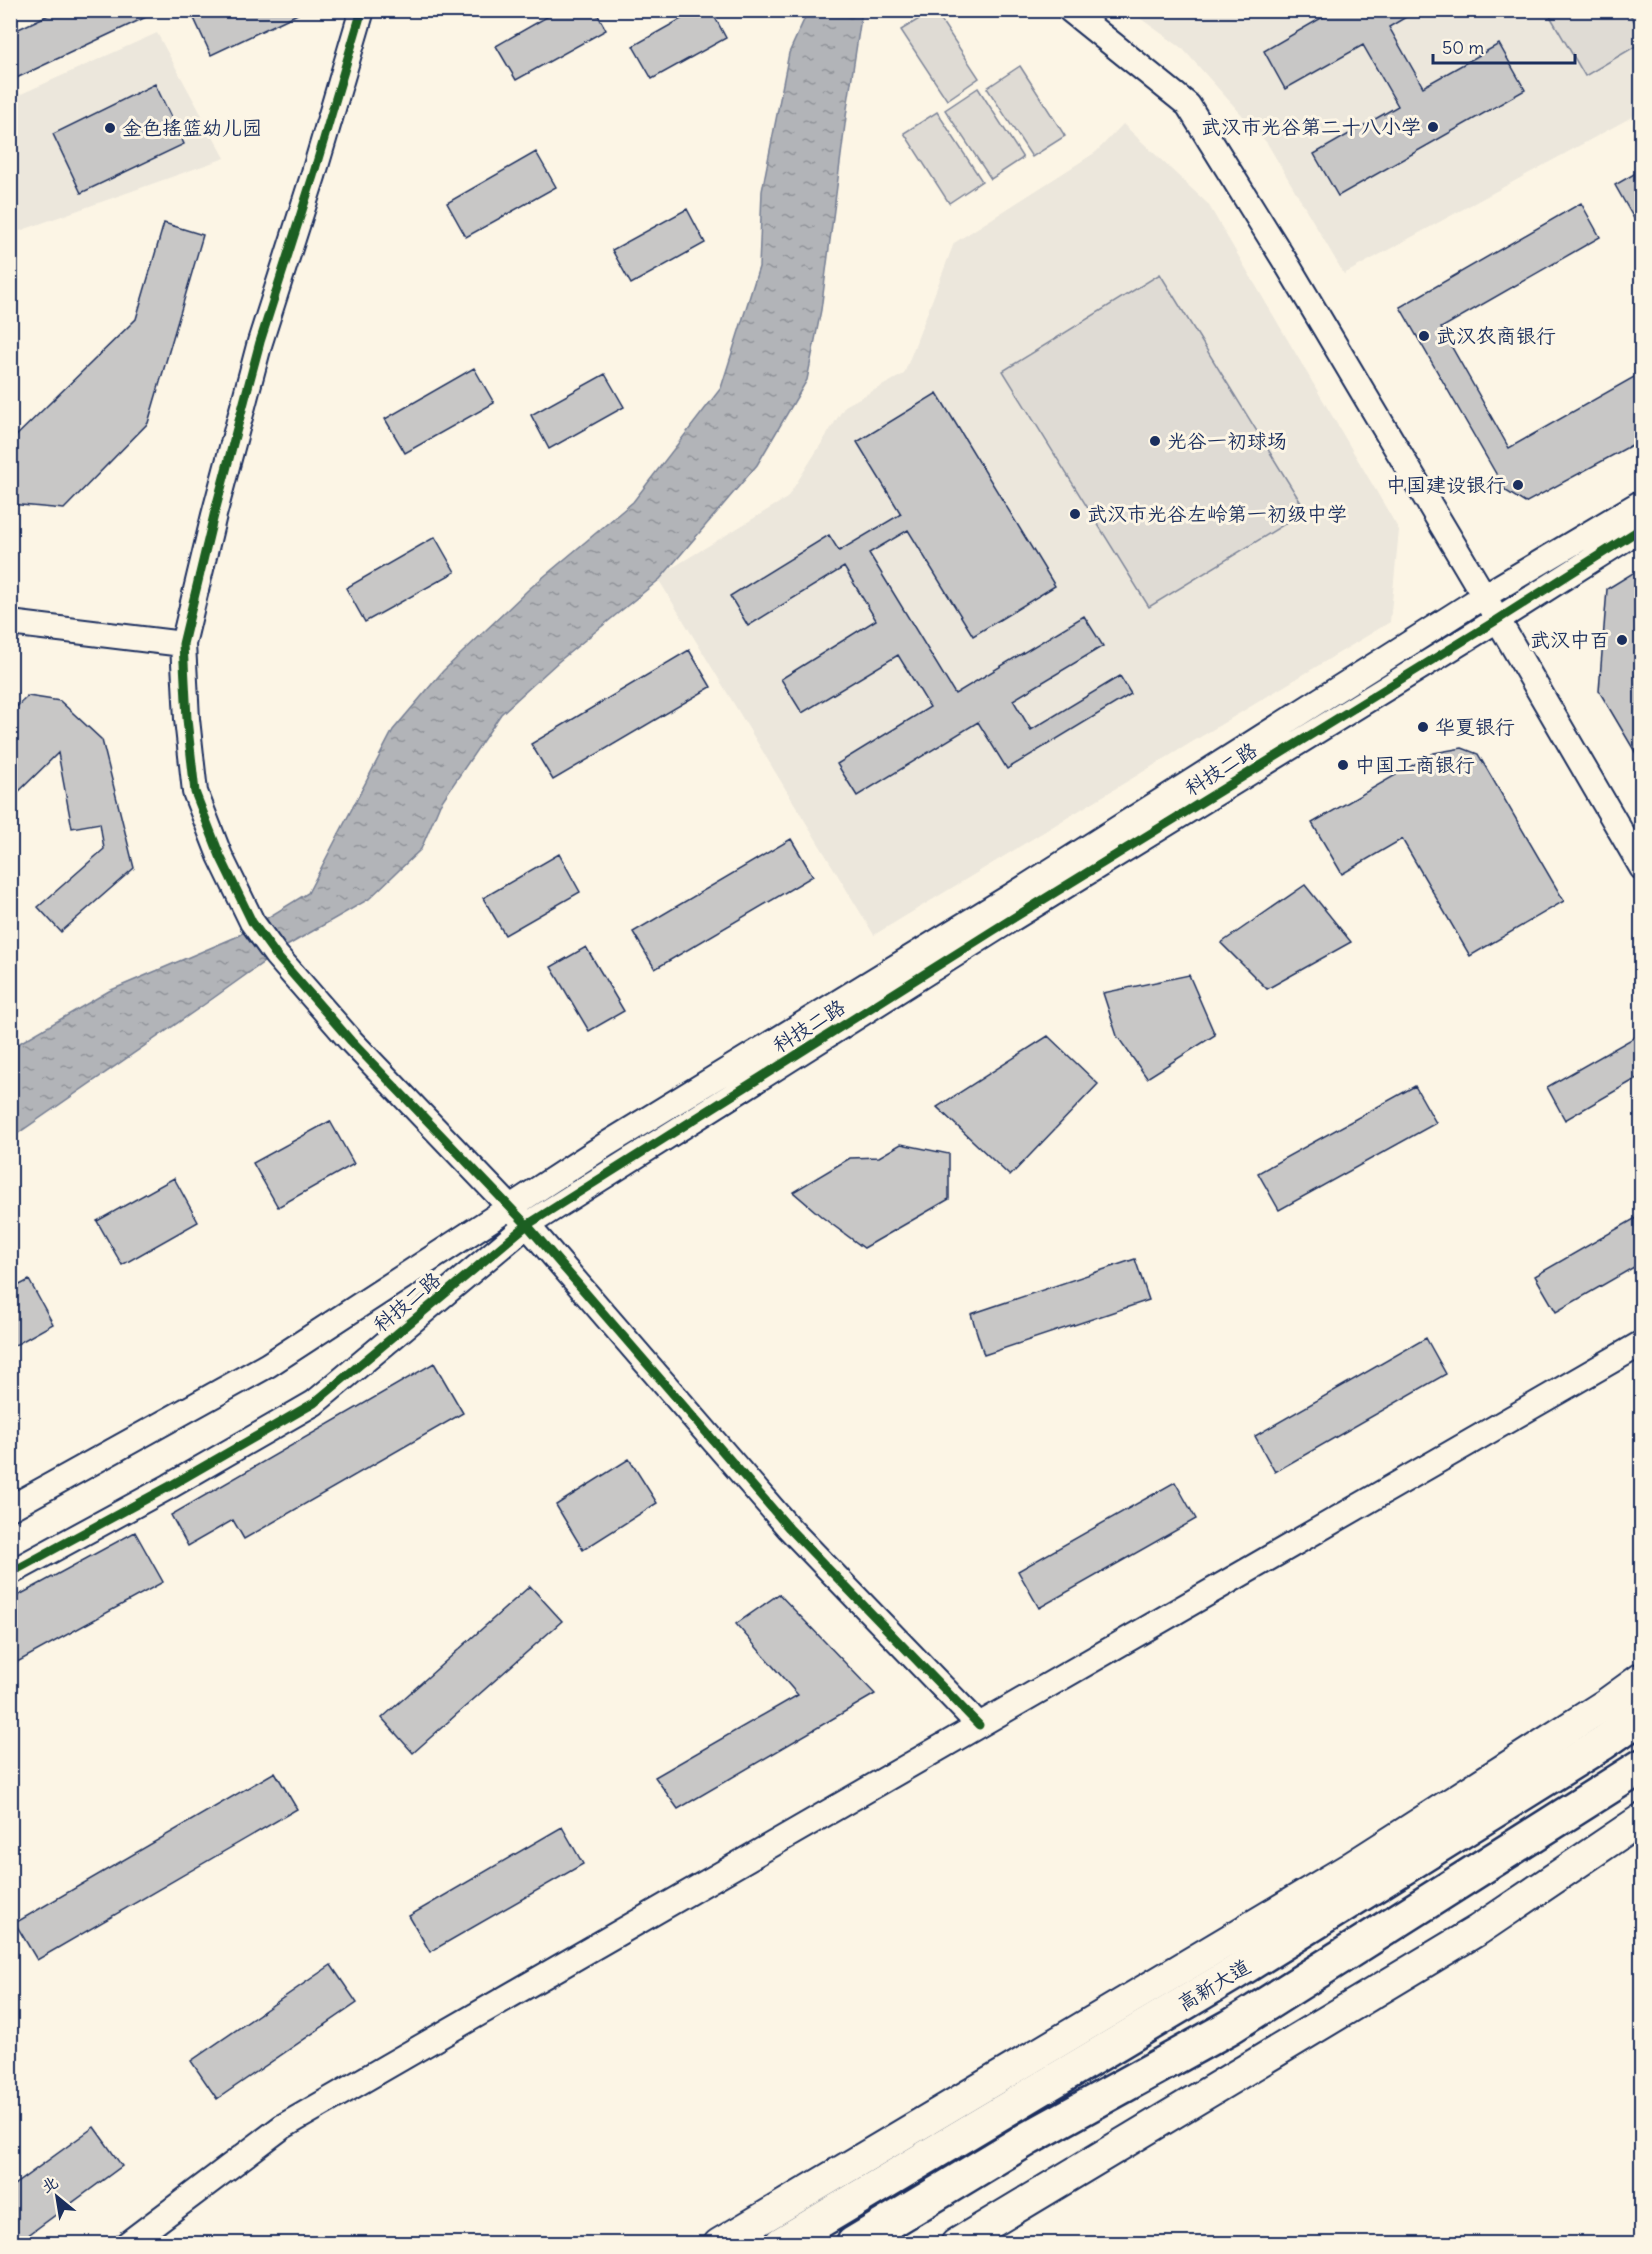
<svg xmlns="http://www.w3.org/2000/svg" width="1652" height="2254" font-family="Delius,'LXGW WenKai TC',sans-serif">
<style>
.built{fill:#ece7dc}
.pitch{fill:#dfdbd4;stroke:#7d8599;stroke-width:1.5}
.water{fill:url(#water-ripples);stroke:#767f94;stroke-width:1.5}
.building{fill:#c8c7c6;stroke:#1b2f5e;stroke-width:1.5}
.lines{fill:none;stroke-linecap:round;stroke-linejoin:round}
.minor-casing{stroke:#1b2f5e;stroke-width:28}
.major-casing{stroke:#1b2f5e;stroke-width:34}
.highway-casing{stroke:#1b2f5e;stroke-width:38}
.minor{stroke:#fcf5e5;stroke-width:24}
.major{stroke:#fcf5e5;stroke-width:30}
.highway{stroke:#fcf5e5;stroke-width:33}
.cycleway-casing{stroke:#fcf5e5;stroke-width:13}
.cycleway{stroke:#1b5e20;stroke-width:9}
.poi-dot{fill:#1b2f5e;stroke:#fcf5e5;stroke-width:2}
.labels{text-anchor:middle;stroke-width:6;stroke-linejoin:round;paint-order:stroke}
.poi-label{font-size:20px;fill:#1b2f5e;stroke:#fcf5e5;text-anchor:start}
.street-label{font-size:20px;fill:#1b2f5e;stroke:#fcf5e5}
</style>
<defs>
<pattern id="water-ripples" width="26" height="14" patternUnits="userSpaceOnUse" patternTransform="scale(1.5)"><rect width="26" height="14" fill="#b2b4b8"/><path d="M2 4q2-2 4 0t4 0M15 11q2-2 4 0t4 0" fill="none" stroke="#909399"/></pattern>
</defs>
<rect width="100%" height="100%" fill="#fcf5e5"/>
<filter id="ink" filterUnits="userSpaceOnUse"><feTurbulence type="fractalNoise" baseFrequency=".0167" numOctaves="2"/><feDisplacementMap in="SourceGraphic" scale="12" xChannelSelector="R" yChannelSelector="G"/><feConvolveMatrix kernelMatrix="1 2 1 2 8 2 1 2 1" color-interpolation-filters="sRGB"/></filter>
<g filter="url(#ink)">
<path class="built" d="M1130 11H1641V112L1344 274 1267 143 1183 49Z
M157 33 225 158 11 234 10 99Z
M1123 124 1208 204 1399 530 1390 622 874 935 657 577 787 498 845 406 904 374 954 243 1096 152Z"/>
<path class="pitch" d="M932 11H935L979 78 947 100 901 30Z
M1547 11H1628L1641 33V43L1585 76Z
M1020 66 1065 136 1032 157 987 88Z
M978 88 1023 158 991 179 945 110Z
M937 112 982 181 949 203 904 133Z
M1160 274 1306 511 1149 607 1003 371Z"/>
<path class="water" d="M808 11H862L847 109 821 310 807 380 757 465 660 579 558 662 501 714 440 804 421 849 369 899 285 947 205 1004 11 1138V1048L109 991 236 937 308 893 393 730 443 671 529 589 633 502 721 388 759 267 762 191 789 53Z"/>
<path class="building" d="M59 10H161L10 81V33Z
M206 10H306L211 55 193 16Z
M559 10H595L606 30 516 80 496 46Z
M697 10H711L726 38 652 79 633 46Z
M1335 10H1418L1389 27 1423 87 1499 44 1525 90 1338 196 1314 154 1398 106 1363 45 1285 89 1264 51Z
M155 84 184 144 81 193 53 134Z
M536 152 556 187 466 237 447 203Z
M1641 170V231L1615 185Z
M1581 203 1600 237 1441 328 1509 448 1641 373V440L1525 503 1506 491 1400 307Z
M687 209 705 243 631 284 612 250Z
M164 223 203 235 148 423 64 509 10 504V442L136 319Z
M474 368 494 403 405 453 385 419Z
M605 374 624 407 549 449 531 415Z
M937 393 1055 586 973 636 908 530 869 553 955 694 1084 616 1103 646 1013 700 1031 730 1120 676 1131 694 1007 769 978 722 857 796 837 764 930 707 898 655 802 713 781 679 876 620 844 567 748 626 730 596 829 535 839 551 901 514 857 442Z
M435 537 455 572 365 622 346 588Z
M1641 568V762L1599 691 1607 589Z
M689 650 711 687 553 780 531 744Z
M28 696 60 701 102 740 134 868 61 932 38 907 104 849 100 823 72 828 58 753 10 800V713Z
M1462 748 1478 754 1564 901 1470 956 1402 839 1342 874 1312 823 1434 753Z
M791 839 813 876 655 969 633 932Z
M559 854 580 892 505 935 483 898Z
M1305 885 1351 942 1267 989 1221 943Z
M586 947 624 1011 589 1031 551 967Z
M1189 975 1215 1035 1147 1078 1117 1036 1103 993Z
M1048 1036 1098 1084 1010 1176 937 1107Z
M1635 1037 1641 1049V1076L1565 1120 1547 1087Z
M1415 1086 1436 1123 1279 1210 1258 1173Z
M330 1121 354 1164 278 1207 253 1163Z
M901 1144 949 1154V1199L864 1248 822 1217 793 1192 850 1158 879 1157Z
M174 1178 198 1222 122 1265 97 1221Z
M1641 1215V1263L1556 1312 1535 1276Z
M1135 1259 1149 1300 984 1355 971 1314Z
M29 1280 53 1324 10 1348V1290Z
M1426 1338 1446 1374 1275 1472 1255 1436Z
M434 1363 463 1413 244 1539 233 1520 188 1546 171 1515Z
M629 1459 657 1503 583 1550 556 1505Z
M1175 1482 1196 1519 1039 1608 1018 1571Z
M135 1532 163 1582 10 1666V1600Z
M530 1586 562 1621 413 1753 382 1718Z
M779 1594 875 1694 678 1809 655 1777 798 1695 736 1624Z
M275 1772 297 1809 37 1960 15 1923Z
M562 1827 583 1864 430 1952 409 1916Z
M331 1965 357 2003 217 2099 191 2061Z
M94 2127 122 2166 16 2244H10V2188Z"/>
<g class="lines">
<defs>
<path id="minor" d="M362 10 313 176 260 342 214 515 183 644 187 719 195 792 220 856 252 922 276 955 351 1041 527 1225 789 1528 979 1725
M1070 10 1188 105 1288 266 1484 596 1642 868
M10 623 183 644
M10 1508 268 1365 607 1144 1013 895 1484 596 1642 502
M10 1573 170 1486 314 1403 527 1225 994 930 1497 620 1642 528
M127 2244 282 2127 1642 1343"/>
<path id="major" d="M719 2244 1350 1868 1606 1704 1642 1678
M956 2244 1478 1930 1642 1819"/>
<path id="highway" d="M781 2244 1233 1974 1603 1743 1642 1716
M853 2244 1029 2138 1230 2027 1642 1766"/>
</defs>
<use href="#minor" class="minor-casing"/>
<use href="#major" class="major-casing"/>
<use href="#highway" class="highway-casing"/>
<use href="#minor" class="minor"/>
<use href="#major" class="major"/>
<use href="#highway" class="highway"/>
<defs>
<path id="cycleway" d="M362 10 313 176 260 342 214 515 183 644 187 719 195 792 220 856 252 922 276 955 351 1041 527 1225 789 1528 979 1725
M10 1573 170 1486 314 1403 527 1225 994 930 1497 620 1642 528"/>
</defs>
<use href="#cycleway" class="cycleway-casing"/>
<use href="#cycleway" class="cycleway"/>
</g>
</g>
<g class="poi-dot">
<circle cx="1433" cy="127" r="6"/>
<circle cx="110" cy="128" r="6"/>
<circle cx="1424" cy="336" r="6"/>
<circle cx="1155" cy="441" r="6"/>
<circle cx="1518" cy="485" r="6"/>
<circle cx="1075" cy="514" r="6"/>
<circle cx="1622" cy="640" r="6"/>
<circle cx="1423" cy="727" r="6"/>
<circle cx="1343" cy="765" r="6"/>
</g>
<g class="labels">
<g class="poi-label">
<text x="1421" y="134" text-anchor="end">武汉市光谷第二十八小学</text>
<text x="122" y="135">金色摇篮幼儿园</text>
<text x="1436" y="343">武汉农商银行</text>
<text x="1167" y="448">光谷一初球场</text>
<text x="1506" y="492" text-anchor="end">中国建设银行</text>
<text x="1087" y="521">武汉市光谷左岭第一初级中学</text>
<text x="1610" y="647" text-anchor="end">武汉中百</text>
<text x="1435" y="734">华夏银行</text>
<text x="1355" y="772">中国工商银行</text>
</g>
<g class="street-label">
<text transform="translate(1221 769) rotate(-32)" y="7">科技二路</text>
<text transform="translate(809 1026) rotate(-32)" y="7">科技二路</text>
<text transform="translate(407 1302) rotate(-40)" y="7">科技二路</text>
<text transform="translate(1214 1985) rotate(-31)" y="7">高新大道</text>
</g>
</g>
<rect width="1652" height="2254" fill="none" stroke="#fcf5e5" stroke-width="36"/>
<rect x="18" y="18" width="1616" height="2218" fill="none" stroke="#1b2f5e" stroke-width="2" filter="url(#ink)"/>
<g transform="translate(57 2197) rotate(330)" stroke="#fcf5e5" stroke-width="4.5" paint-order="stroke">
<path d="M0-4.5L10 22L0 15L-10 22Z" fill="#1b2f5e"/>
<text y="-9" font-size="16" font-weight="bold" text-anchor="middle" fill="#1b2f5e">北</text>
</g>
<path d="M1433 54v9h142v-9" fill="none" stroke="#1b2f5e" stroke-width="3"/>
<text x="1442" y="54" font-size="18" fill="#1b2f5e" stroke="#fcf5e5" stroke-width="4.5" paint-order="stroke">50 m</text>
</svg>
